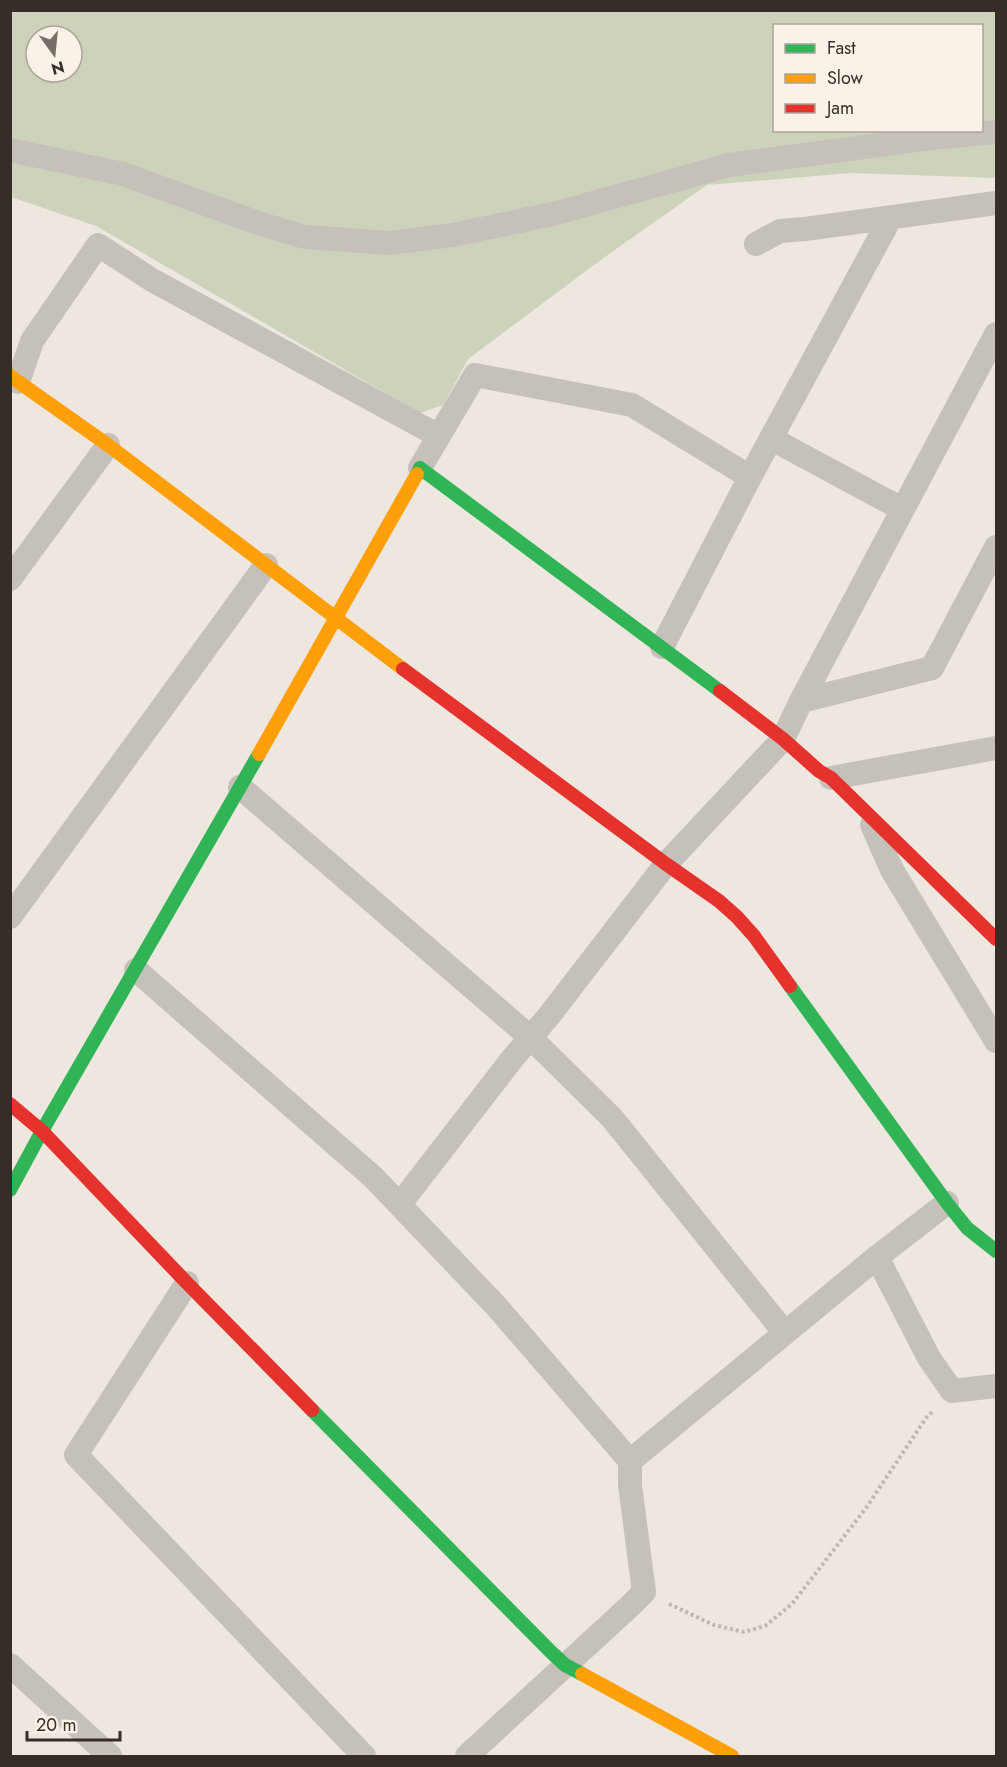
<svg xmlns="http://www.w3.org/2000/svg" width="1007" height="1767" font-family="Jost,sans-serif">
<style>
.green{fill:#cdd3ba;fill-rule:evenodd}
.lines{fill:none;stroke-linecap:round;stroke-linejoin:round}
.path{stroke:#bfb8b2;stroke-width:4;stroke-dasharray:3 3;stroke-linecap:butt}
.street{stroke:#c6c0ba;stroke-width:24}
.fast{stroke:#30b455;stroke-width:14}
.slow{stroke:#ff9f0a;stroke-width:14}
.jam{stroke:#e5322d;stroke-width:14}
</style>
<rect width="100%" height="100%" fill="#ede7e0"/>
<path class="green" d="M11 11H996V178L851 173 707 185 602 259 468 359 443 405 420 413 96 226 11 197ZM774 26H982V130H774ZM36 36H72V72H36Z"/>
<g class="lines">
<path class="path" d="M669 1604 714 1625 744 1632 765 1626 792 1604 866 1508 926 1418 933 1411"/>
<path class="street" d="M10 150 123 174 261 224 305 237 390 243 453 235 557 213 729 165 931 138 996 132
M756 244 780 231 805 229 996 203
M18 382 32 341 98 245 152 280 439 436
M772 439 902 509
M420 468 475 375 632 405 750 477 891 217
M10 579 108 445
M662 647 750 477
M801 701 996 334
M831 778 996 748
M240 787 531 1038 612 1118 785 1333
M872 825 892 870 996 1041
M10 917 266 565
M136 970 373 1177 497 1307 630 1461V1485L644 1592 630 1606 467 1756
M400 1204 512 1059 548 1017 666 864 783 739 801 701 932 668 996 547
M877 1257 929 1358 952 1391 996 1386
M187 1283 76 1455 364 1756
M630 1461 877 1257 947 1203
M10 1665 110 1756"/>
<path class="fast" d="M417 474 420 468 720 691
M790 986 947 1203 967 1228 996 1251
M10 1190 42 1131 259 754
M312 1410 551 1652 565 1665 582 1674"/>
<path class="slow" d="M10 376 108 445 403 669
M259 754 417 474
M582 1674 732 1756"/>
<path class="jam" d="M403 669 666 864 719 901 737 917 754 936 790 986
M720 691 783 739 819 771 831 778 996 939
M10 1104 42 1131 187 1283 312 1410"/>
</g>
<rect width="1007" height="1767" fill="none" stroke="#372d28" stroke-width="24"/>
<rect x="773" y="24" width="210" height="108" fill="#faf2e8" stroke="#aca39b" stroke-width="1.5"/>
<rect x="785" y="44" width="30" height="9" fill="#30b455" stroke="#aca39b" stroke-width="1.5"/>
<text x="827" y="54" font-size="18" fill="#372d28">Fast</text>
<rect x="785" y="74" width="30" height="9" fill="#ff9f0a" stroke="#aca39b" stroke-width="1.5"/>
<text x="827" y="84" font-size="18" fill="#372d28">Slow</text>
<rect x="785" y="104" width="30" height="9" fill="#e5322d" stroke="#aca39b" stroke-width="1.5"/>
<text x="827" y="114" font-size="18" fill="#372d28">Jam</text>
<g transform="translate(54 54) rotate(165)"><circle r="28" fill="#faf2e8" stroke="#aca39b" stroke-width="1.5"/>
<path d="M0-4.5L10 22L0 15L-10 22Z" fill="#776e68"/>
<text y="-9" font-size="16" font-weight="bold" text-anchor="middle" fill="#372d28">N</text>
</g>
<path d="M27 1731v9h93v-9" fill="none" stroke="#372d28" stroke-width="3"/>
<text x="36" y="1731" font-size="18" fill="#372d28" stroke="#faf2e8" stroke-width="4.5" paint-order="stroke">20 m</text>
</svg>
